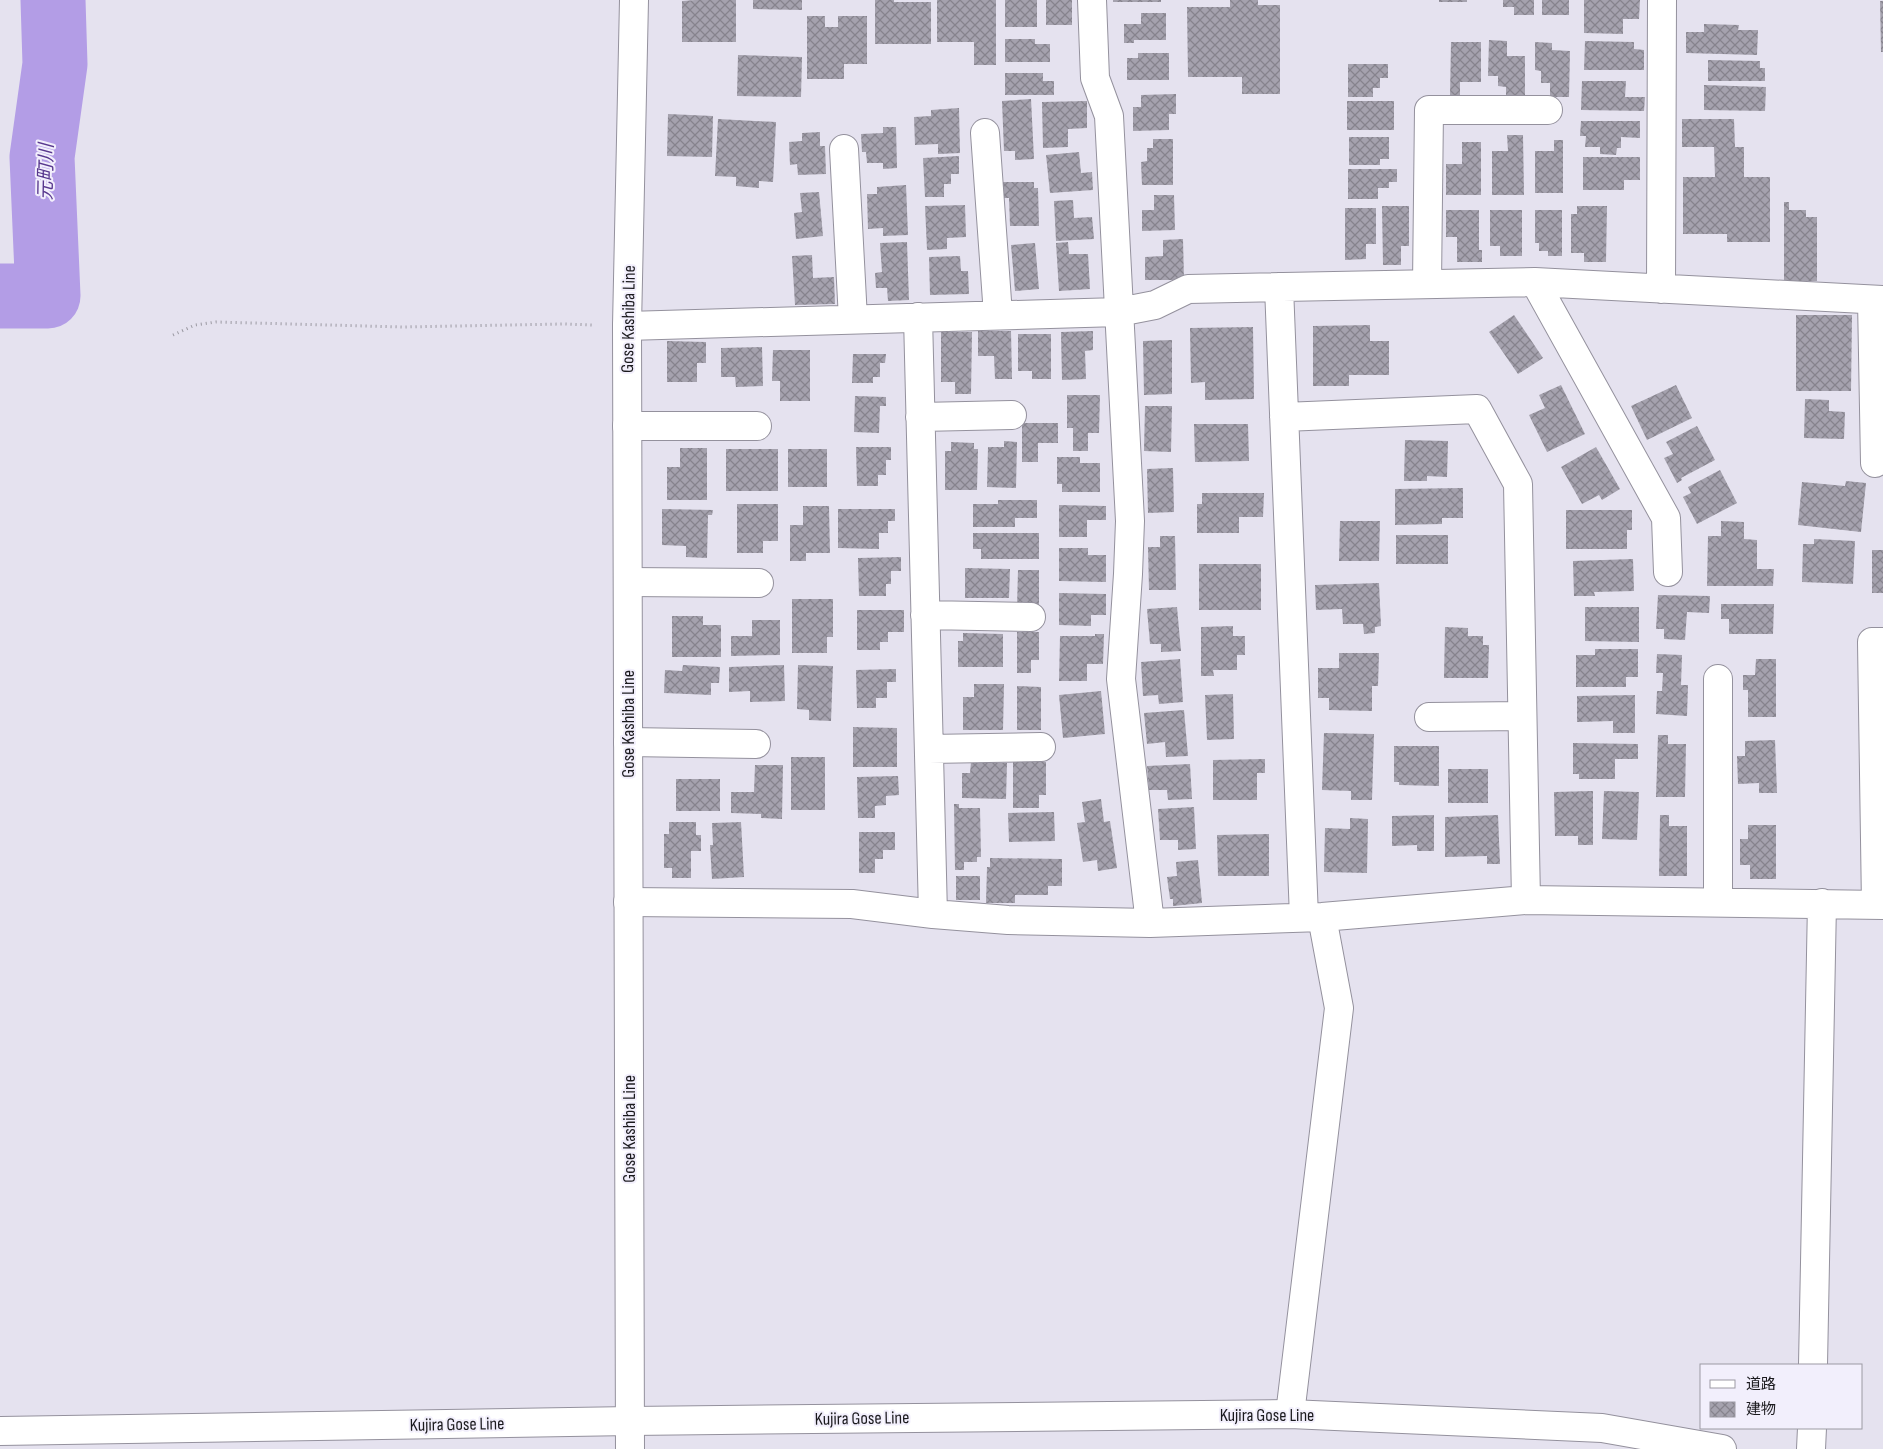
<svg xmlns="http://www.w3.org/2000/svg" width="1883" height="1449" font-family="'Sofia Sans Condensed','Noto Sans JP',sans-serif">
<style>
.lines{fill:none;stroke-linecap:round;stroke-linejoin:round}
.river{stroke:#b39de6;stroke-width:65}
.building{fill:url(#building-cross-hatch)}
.street-casing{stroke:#94919d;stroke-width:30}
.secondary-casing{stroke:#94919d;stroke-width:30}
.primary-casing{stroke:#94919d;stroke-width:30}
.path{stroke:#9a98a1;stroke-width:3;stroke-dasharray:1 4;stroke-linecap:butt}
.street{stroke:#fff;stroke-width:28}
.secondary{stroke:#fff;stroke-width:28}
.primary{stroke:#fff;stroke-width:28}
.labels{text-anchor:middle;stroke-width:4;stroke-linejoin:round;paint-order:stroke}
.street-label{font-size:18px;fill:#1b1a1e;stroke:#f2effc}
.water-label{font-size:19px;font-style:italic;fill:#58388e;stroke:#f2effc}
</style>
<defs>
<pattern id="building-cross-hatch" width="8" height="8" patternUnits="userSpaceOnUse" patternTransform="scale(1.25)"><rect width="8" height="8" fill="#a5a2ae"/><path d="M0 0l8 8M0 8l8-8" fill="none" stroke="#86838d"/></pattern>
</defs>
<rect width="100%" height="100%" fill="#e5e2ef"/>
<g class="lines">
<path class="river" d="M0 296H48L42 157 55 64 53 0"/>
</g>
<path class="building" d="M695 0H736V42H682V1Z
M753 0H802V10L753 9Z
M875 0H894V2H931V44H875Z
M937 0H996V65H974V42H937Z
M1005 0H1037V27H1005Z
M1046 0H1072V25H1046Z
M1113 0H1161V2H1113Z
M1230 0H1258V5H1280V94H1242V77H1188L1187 7H1230Z
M1439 0H1467V2H1439Z
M1503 0H1534V15H1514V7H1503Z
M1542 0H1569V15H1542Z
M1584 0H1640L1639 19H1623V34L1584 33Z
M1880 1H1883V52H1881Z
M1141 13H1166V40H1134V43H1124V24H1141Z
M807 16H825V27H838V16H867V64H844V79H807Z
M1704 24 1739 25 1738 30H1758L1757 55 1686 53V32H1704Z
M1005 39H1035V44H1050V62H1005Z
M1489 40 1507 41V56H1525V97L1506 96V87L1498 86V76H1488Z
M1585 41 1634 42V49L1644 50V70H1584Z
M1451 42H1481V82H1460V96H1450Z
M1535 42 1552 43V50L1570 51 1569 97H1550V83H1541V71L1535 70Z
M1138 53H1169V80H1127V58H1138Z
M738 55 802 57 801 97 737 96Z
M1708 60 1760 61V68H1765V81H1708Z
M1348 64H1388V78H1380V88H1373V97H1348Z
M1005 73H1043V81H1054V95H1005Z
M1582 81H1626L1625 97H1645L1644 111 1581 110Z
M1704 85 1766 87 1765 111 1704 110Z
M1176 94V114H1169V130L1133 131V107H1141V95Z
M1031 99 1034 159 1015 160V151H1004L1002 101Z
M1087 101V128L1068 129V147L1043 148 1042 102Z
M1347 101H1394V130H1347Z
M959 108 960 153 938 154V144L915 145 914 117 931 116V110Z
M668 114 713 116 712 157 667 156Z
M718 119 776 122 773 182 759 181V188L736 186V177L715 176Z
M1682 119H1734L1735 147H1744V177H1770V242H1727V234H1683V177H1715L1714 147H1682Z
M1581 121H1640V138L1621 137V148H1617L1616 155 1600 154V147H1585L1586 136H1580Z
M883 127H896L897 168 883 169V163H867L866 152H862L861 134 883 133Z
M820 132V146H825L826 174 798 175 797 164 790 165 789 142 802 141V133Z
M1507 135H1523L1524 195H1492V151H1508Z
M1349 137H1389V159H1380V165H1349Z
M1153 139H1173V185H1142L1141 162 1147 161V148H1153Z
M1554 140H1563V193H1535V151H1554Z
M1462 142H1481V195H1446V164H1462Z
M1079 152 1081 173 1092 172 1093 190 1050 193 1046 155Z
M959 156V174H951V184H944V197H925L923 158Z
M1583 157H1640V180H1624V190H1583Z
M1348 169H1397V182H1389V188H1378V199H1348Z
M1002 182H1034V188H1038L1039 226H1010L1009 198H1003Z
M906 185 908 235 883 236V228L868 229 867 194H877V187Z
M819 192 823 236 796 239 794 213 802 212 800 193Z
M1154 195H1174L1175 230 1142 231V210H1154Z
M1073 200 1074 218 1092 217 1094 239 1056 241 1054 201Z
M1784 202H1789V210H1806V217H1817V281H1784Z
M965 205 966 237 947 238V249L927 250 925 206Z
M1382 206H1409V246H1401V265H1383Z
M1577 206H1607L1606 262H1584V253H1571V214H1577Z
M1345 208H1376V244H1366V259L1345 260Z
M1446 210H1479V250H1482V262H1457V237H1446Z
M1490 210H1522V256H1500V246H1490Z
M1535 210H1562V256H1548V251H1539V243H1535Z
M1183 239 1184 280H1145V257L1163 256V240Z
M907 242 909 300 888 301 887 288H876L875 273 882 272 880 243Z
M1068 242 1069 254H1088L1090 289 1059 291 1056 243Z
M1035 243 1039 289 1015 291 1011 245Z
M812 255 813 278 834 277 835 304 795 305 792 256Z
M960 256 961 271H968L969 294 930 295 929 257Z
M1514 315 1543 358 1518 374 1489 332Z
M1796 315H1852L1851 391H1796Z
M1370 325V341H1389V375H1349V386H1313V326Z
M1253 327 1254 399 1205 400V382L1191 383 1190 328Z
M978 331H1011L1012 379H995L994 356H978Z
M1093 331V350L1085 351 1086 379 1062 380 1061 332Z
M941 332H972L971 394H955V382H941Z
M1018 334H1051V379H1032V371H1018Z
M1172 340V394L1144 395 1143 341Z
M667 341 706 342V363H697V382H667Z
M762 347 763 386 736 387 735 377H721V348Z
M773 350H810V401H780V381H772Z
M853 354H886L885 363H880V377H873V383H852Z
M1561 385 1585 434 1547 452 1529 415 1545 408 1539 395Z
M1676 385 1692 418 1647 440 1631 406Z
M1067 395H1100L1099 433H1088V451H1073V428H1067Z
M855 396 886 397V406H880L879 433 854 432Z
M1805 399 1829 400V411L1845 412 1844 439 1804 438Z
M1145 406H1172L1171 452 1144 451Z
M1022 423H1058V443H1038V462H1022Z
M1194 424H1248L1249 461 1195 462Z
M1697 426 1715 460 1681 478 1682 480 1677 483 1664 458 1673 454 1666 442Z
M1405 440 1448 441 1447 477 1427 476V481H1404Z
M1004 441 1017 442 1016 488 987 487 988 447H1004Z
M951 442 974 443V449H978L977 490H945V451H951Z
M856 447H891V460H886V475H878V486H857Z
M1596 447 1620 489 1602 500 1599 495 1582 504 1561 467Z
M680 448H707V500H667V467H680Z
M726 449H778V491H726Z
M788 449H827V487H788Z
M1057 457H1080V463H1100V492H1062V484H1057Z
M1173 468 1174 512 1148 513 1147 469Z
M1720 470 1737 503 1697 524 1683 497 1691 493 1688 487Z
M1846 481 1866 483 1861 532 1798 525 1802 482 1845 486Z
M1463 488V518H1442V524L1395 525V489Z
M1202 493H1264L1263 517H1239V533H1197V504H1202Z
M998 500H1037V518H1015V527H973V504H998Z
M737 504H778V541H763V553H737Z
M1059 505 1106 506V520H1087V537H1059Z
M803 506H829L830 553H806V561H790V525H803Z
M662 509 713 510 712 515H708L707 558 686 557V546L662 545Z
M838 509H895V521H888V533H879V549L838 548Z
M1566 510H1632V530H1627V549H1566Z
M1340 521H1380L1379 561H1339Z
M1721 521 1744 522V539L1757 540V569H1774L1773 586H1707L1708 536H1721Z
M973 533H1039V559H981V549H973Z
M1396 535H1448V564H1396Z
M1160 536H1175L1176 590H1149L1148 547H1160Z
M1814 539 1855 541 1853 584 1802 582 1803 544H1814Z
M1059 548H1088V555H1106V582L1059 581Z
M1872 550H1883V593H1872Z
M901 557V571H891V584H886V596H859L858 558Z
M1633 559 1634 591 1594 592 1595 596H1574L1573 561Z
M1199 564H1261V610H1199Z
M965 568 1010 569 1009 598H965Z
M1018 570H1039V607H1017Z
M1379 583 1381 626 1375 627V633L1364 634 1363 624H1343L1342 609 1316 610 1315 585Z
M1059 593 1106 594V615H1091V626L1059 625Z
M1658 595 1710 596 1709 613 1687 612 1685 640 1664 639V629H1656Z
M792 599H833V637H827V653H792Z
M1721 604H1774L1773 634H1729V619H1721Z
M1177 607 1181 651 1161 652V644H1150L1147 609Z
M1585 607H1639V642L1585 641Z
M857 610H904V632H888V642H880V650H857Z
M672 616H703V625H721V657H672Z
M752 620H780V655L731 656V636H752Z
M1233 626V636H1245V655H1237V670H1213L1214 676H1201V627Z
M1445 627 1468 628V636H1483V645H1489L1488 678H1444Z
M1017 632H1039V660H1031V673H1017Z
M963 633 1003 634V667H958V641H963Z
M1095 634H1104L1103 664H1087V681H1059L1060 636H1095Z
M1595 649H1638V677H1626V687H1576V655H1595Z
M1339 653H1379L1378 686H1372V711L1329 710V698H1318V668H1339Z
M1657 654 1682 655 1681 685H1688L1687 716 1656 714 1657 691H1662L1663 673H1656Z
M1180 659 1183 702 1159 704 1158 695 1143 696 1141 662Z
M1756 659H1776V717H1748V690H1743V675H1755Z
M683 665 720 667 719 683H711V695L664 693 665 670 682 671Z
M784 665 785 701 750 702V691L729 692V667Z
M798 665 833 666 831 721 809 720V710L797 709Z
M896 669V682H887V698H876V708H857L856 670Z
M974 684H1004L1003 730H963V697H974Z
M1017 686 1041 687V730H1017Z
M1101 691 1105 734 1063 738 1059 695Z
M1233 694 1234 739 1207 740 1205 695Z
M1635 695V733H1613V721L1577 722V696Z
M1184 710 1188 756 1166 757 1165 742 1147 744 1144 713Z
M853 727 897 728V767H853Z
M1324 733 1374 734 1372 800H1351V791L1322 790Z
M1658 735H1668V744H1686L1685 797H1656Z
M1775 740 1777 793H1759V783L1738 784 1737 756H1745V741Z
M1573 743 1638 744V759H1615V779H1579V774H1573Z
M1394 746H1439V786L1399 785V782H1394Z
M791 757H825V810H791Z
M1265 759V773H1257V800H1213V760Z
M971 762 1007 763 1006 799 962 798V773H970Z
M1013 762H1046V795H1039V808H1013Z
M1190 764 1192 799 1168 800 1167 790H1149L1147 766Z
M755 765H783L782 819 761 818V814L731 813V792H754Z
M1448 769H1488V803H1448Z
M898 776 899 795 886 796V805L875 806V818H858L857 777Z
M676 779H720V811H676Z
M1593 791V845H1578V836H1555L1554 792Z
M1604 791 1639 792 1637 840 1602 839Z
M1101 799 1104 822 1110 821 1117 868 1098 871 1097 860 1083 862 1077 823 1085 822 1082 802Z
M954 804H959V808H980L981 857H977V862H964V870H955Z
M1194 807 1196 849 1178 850V840H1160L1158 809Z
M1054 812 1055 841 1009 842 1008 813Z
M1434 815V851H1417V845L1392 846V816Z
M1498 815 1500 864H1487V856L1445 857V817Z
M1660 815H1669V826H1687V876H1659Z
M1350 818 1368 819 1367 873 1324 872 1325 828 1350 829Z
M669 822H696V835H701V851H691V878H672V868H664V834H669Z
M741 822 744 877 712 879 710 845H713L712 823Z
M1748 825H1776V879H1750V865H1740V839H1748Z
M859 832H895V850H883V859H875V873H859Z
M1269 834V876H1218L1217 835Z
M990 858 1062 859V886H1048V895H1015V903H986L987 867H990Z
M1198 860 1202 903 1173 906V899H1170L1167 877 1177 876 1176 862Z
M956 876H980V900H956Z"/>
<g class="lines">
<defs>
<path id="street" d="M1092 0 1095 78 1109 116 1130 521 1128 574 1121 679 1150 923
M985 133 998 315
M844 149 853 319
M1535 282 1666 518 1668 572
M1427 284 1429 110H1548
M1279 287 1304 917
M1661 289 1662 0
M1872 300 1875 463
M918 317 933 914
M627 326 1119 312 1155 305 1188 289 1535 282 1883 300
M920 417 1012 415
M1284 417 1477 409 1518 484 1526 900
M627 426H757
M628 582 759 583
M925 615 1031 617
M1718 679V902
M1429 717 1522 716
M628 742 756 744
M929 749 1041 747
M628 902 852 904 933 914 1008 920 1150 923 1322 917 1526 900 1883 905
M1876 905 1872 642H1883
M1813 1365 1822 903
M1290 1414 1339 1008 1322 917
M1811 1449 1812 1428"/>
<path id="secondary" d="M0 1431 631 1421 1290 1414 1602 1428 1722 1449"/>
<path id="primary" d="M630 1449 627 326 634 0"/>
</defs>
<use href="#street" class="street-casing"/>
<use href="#secondary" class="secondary-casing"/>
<use href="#primary" class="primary-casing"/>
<path class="path" d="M173 335 195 325 216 322 403 327 563 324 594 325"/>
<use href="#street" class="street"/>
<use href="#secondary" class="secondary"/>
<use href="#primary" class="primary"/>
</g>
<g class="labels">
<g class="street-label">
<text transform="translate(628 319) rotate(-89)" y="6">Gose Kashiba Line</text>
<text transform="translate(628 724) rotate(-90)" y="6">Gose Kashiba Line</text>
<text transform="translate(629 1129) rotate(-90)" y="6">Gose Kashiba Line</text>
<text x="1267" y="1421">Kujira Gose Line</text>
<text transform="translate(862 1418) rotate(-1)" y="6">Kujira Gose Line</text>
<text transform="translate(457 1424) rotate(-1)" y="6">Kujira Gose Line</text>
</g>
<g class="water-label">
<text transform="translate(45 172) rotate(-89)" y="7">元町川</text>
</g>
</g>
<rect x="1700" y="1364" width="162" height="65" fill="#f2effc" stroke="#9c9aa3"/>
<rect x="1710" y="1380" width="25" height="8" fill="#ffffff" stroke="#9c9aa3"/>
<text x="1746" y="1389" font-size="15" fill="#1b1a1e">道路</text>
<rect x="1710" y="1402" width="25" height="15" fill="url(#building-cross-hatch)" stroke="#9c9aa3"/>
<text x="1746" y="1414" font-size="15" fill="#1b1a1e">建物</text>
</svg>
